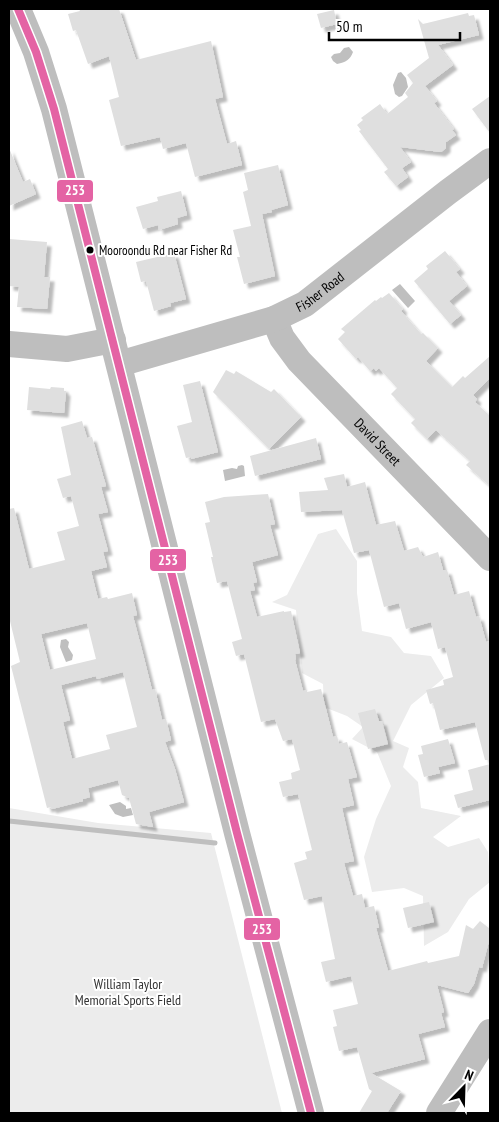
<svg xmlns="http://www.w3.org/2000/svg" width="499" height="1122" font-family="'PT Sans Narrow',sans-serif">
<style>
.green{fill:#ececec}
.water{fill:#bfbfbf}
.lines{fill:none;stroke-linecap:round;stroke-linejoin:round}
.stream{stroke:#bfbfbf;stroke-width:5}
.building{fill:#dfdfdf;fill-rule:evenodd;filter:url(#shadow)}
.minor{stroke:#bebebe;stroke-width:26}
.bus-1-casing{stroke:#fff;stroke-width:11}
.bus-1{stroke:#e463a4;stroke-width:8}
.bus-dot{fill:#000;stroke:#fff;stroke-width:2}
.labels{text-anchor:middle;stroke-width:4;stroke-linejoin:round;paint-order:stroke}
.bus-label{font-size:13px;fill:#000;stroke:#fff;text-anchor:start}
.street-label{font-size:14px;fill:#000;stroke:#fff}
.park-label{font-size:14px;fill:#333;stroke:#fff}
.line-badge{stroke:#fff;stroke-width:2}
.badge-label{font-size:14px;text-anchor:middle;font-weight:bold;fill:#fff}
</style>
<defs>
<filter id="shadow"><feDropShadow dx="4.5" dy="4.5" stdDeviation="1" flood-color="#0004"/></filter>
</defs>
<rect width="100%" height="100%" fill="#fff"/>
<path class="green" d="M336 529 357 561V593L362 631 391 637 404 653 431 656 444 678 411 705 393 741 409 748 403 767 418 782 421 808 461 816 433 837 448 847 479 838 488 852 490 882 469 899 448 932 424 946 423 896 404 888 372 892 364 857 376 819 391 786 377 752 352 739 363 727 347 716 324 707 323 684 302 673 296 610 272 602 287 595 318 534Z
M9 808 98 823 211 833 282 1113H9Z"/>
<path class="water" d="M349 47 353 52C350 60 346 62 337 64L333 61 331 57 334 54 340 53 344 48Z
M401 72 406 78 408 87 402 96 399 97 395 94 393 85 398 73Z
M400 284 415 301 408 308 392 290Z
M242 465 244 466 245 476 225 481 223 470 232 468 237 469 238 466Z
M66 639 69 642 68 647 73 655 72 660 66 662 60 647 61 640Z
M120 802 126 806V809L131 808 133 815 123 817 115 814 109 805Z"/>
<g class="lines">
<path class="stream" d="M9 821 215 843"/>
</g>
<path class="building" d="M79 9H119L136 60 211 41 223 97 215 99 227 144 236 141 242 165 195 177 186 143 163 149 160 137 121 146 109 100 119 97 109 56 88 64 76 30 73 31 68 14 80 11Z
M334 10 337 24 321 28 317 14Z
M468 13 469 16 474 15 479 35 438 45 453 65 425 86 437 101 434 103 454 129 452 130 456 135 446 142V148L441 152 400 147 411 162 402 168 408 177 396 186 384 172 388 169 359 131 361 130 357 125 363 120 361 118 380 104 387 114 408 97 405 93 413 83 407 75 429 58 418 19 423 24Z
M490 96V133L472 109Z
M9 148 23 182 30 179 36 194 9 206Z
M278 165 288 205 271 210 272 212 262 214 275 276 244 284 237 257H240L233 230 251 226 243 192 248 190 244 173Z
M181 191 187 215 177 218 178 224 159 230 158 225 143 229 136 207 158 201 157 197Z
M9 239 47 242 44 277H50L47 309 17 307 19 287 9 286Z
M445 251 460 269 456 272 467 286 449 301 461 315 450 324 414 281 428 269 426 266Z
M174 253 186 299 170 303 171 306 154 311 146 281 141 282 136 262Z
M389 293 403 309 401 311 421 334 423 333 438 348 426 361 452 387 463 376 465 378 490 356V378L473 395 477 399 475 402 490 416V486L466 465 470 461 436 430 427 439 411 423 415 419 391 394 397 388 379 368 376 371 374 368 370 371 358 357 356 359 338 339 345 332 341 329 375 300 376 301 381 297 382 298Z
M226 370 234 374 236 371 271 392 274 389 301 417 269 449 213 392Z
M200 381 218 452 191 459V457L186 458 177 426 192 422 183 385Z
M29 387 50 389 51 387 64 388V391H66L64 413 27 410Z
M82 421 87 438 92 437 106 486 101 487 108 512 98 514 108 551 103 552 107 567 91 571 98 599 107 597 108 599 132 593 137 615 133 616 143 654 152 690 155 689 162 720 166 719 171 740 165 742 175 769 184 802 149 812 153 827 136 824 129 798 122 795 118 780 88 788 90 797 83 799V801L52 809 51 807 47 808 11 666 20 662 9 617V509L14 508 29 569 65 560 57 532 79 526 71 496 63 498 57 479 71 475 61 427ZM87 623 96 659 50 670 41 634ZM123 672 137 727 106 735 110 749 72 759 63 722 70 720 61 685 96 676 97 679Z
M316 438 321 459 255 476 250 456Z
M344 474 347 487 365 482 376 525 395 521 404 551 418 547 423 557 438 552 443 570H447L454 595 469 591 476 617 479 616 486 642 490 641V760H485L475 722 440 730 433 703 430 704 426 690 444 685 443 680 453 677 445 647 438 649 431 622 406 629 399 603 384 607 369 550 354 553 342 510 301 512 299 492 328 490 324 478Z
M268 494 275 524 270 525 278 555 252 562 257 582 253 583 255 590 250 591 257 617 284 611V612L291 611 300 653 295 654 296 659 295 660 303 691 307 690V692L321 689 333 737 337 736 339 744 347 742 357 777 348 779 354 805 342 808 354 861 344 863 353 896 362 894 365 908 374 906 379 928H376L388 971 427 961 428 963 459 956 466 925 473 929 480 921 490 929V937L482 968 479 967 474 984 468 993 437 985 444 1012 441 1013 445 1027 418 1034 425 1059 371 1073 401 1091 387 1113H359L372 1091 369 1089 357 1047 339 1051 333 1027 337 1026 333 1010 358 1004 351 976 326 982 321 962 335 959 322 896 304 900 294 863 307 859 305 852 312 850 298 794 283 797 279 782 292 779 291 773 300 770 292 739 283 741 275 719 261 722 244 654 236 656 232 642 242 639 227 581 217 583 211 557H213L205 523 210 522 205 502 224 497Z
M375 709 379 721H382L388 744 368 749 358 713Z
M448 739 455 763 438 767 440 773 424 777 418 755 423 754 421 746Z
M490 764V800L458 808 454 795 473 790 468 770Z
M429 902 434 922 408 928 403 908Z"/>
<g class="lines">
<g class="minor">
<path d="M18 9 36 52 54 109 237 833 311 1113"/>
<path id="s1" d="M274 319 282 338 299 361 490 558"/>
<path d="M9 344 67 349 113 340"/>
<path id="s2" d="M119 364 274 319 305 304 448 192 490 161"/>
<path d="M439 1113 490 1032"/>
</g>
<defs>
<path id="bus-1" d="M18 9 36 52 54 109 237 833 311 1113"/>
</defs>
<use href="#bus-1" class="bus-1-casing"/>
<use href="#bus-1" class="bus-1"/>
</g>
<circle class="bus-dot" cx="90" cy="250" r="4.5"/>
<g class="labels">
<g class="bus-label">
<text x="99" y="255">Mooroondu Rd near Fisher Rd</text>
</g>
<g class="street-label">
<text dy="5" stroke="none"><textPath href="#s2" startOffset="215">Fisher Road</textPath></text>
<text dy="5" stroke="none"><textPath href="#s1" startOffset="162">David Street</textPath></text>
</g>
<g class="park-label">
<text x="128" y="989">William Taylor<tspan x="128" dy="16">Memorial Sports Field</tspan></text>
</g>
</g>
<g class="line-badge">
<rect x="56" y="179" width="38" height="24" rx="5" fill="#e463a4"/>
<rect x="149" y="548" width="38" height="24" rx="5" fill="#e463a4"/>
<rect x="243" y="917" width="38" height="24" rx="5" fill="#e463a4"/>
</g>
<g class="badge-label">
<text x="75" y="195">253</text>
<text x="168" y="565">253</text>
<text x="262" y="934">253</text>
</g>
<rect width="499" height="1122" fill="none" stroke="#000000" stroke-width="20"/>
<g transform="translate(464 1087) rotate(23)" stroke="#ffffff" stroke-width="4" paint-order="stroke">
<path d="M0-4L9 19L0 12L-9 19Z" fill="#000000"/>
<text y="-8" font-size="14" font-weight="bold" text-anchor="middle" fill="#000000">N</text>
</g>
<path d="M329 32v8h131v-8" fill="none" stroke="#000000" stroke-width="2.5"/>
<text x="336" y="32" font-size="15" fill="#000000" stroke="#ffffff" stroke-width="4" paint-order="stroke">50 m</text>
</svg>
